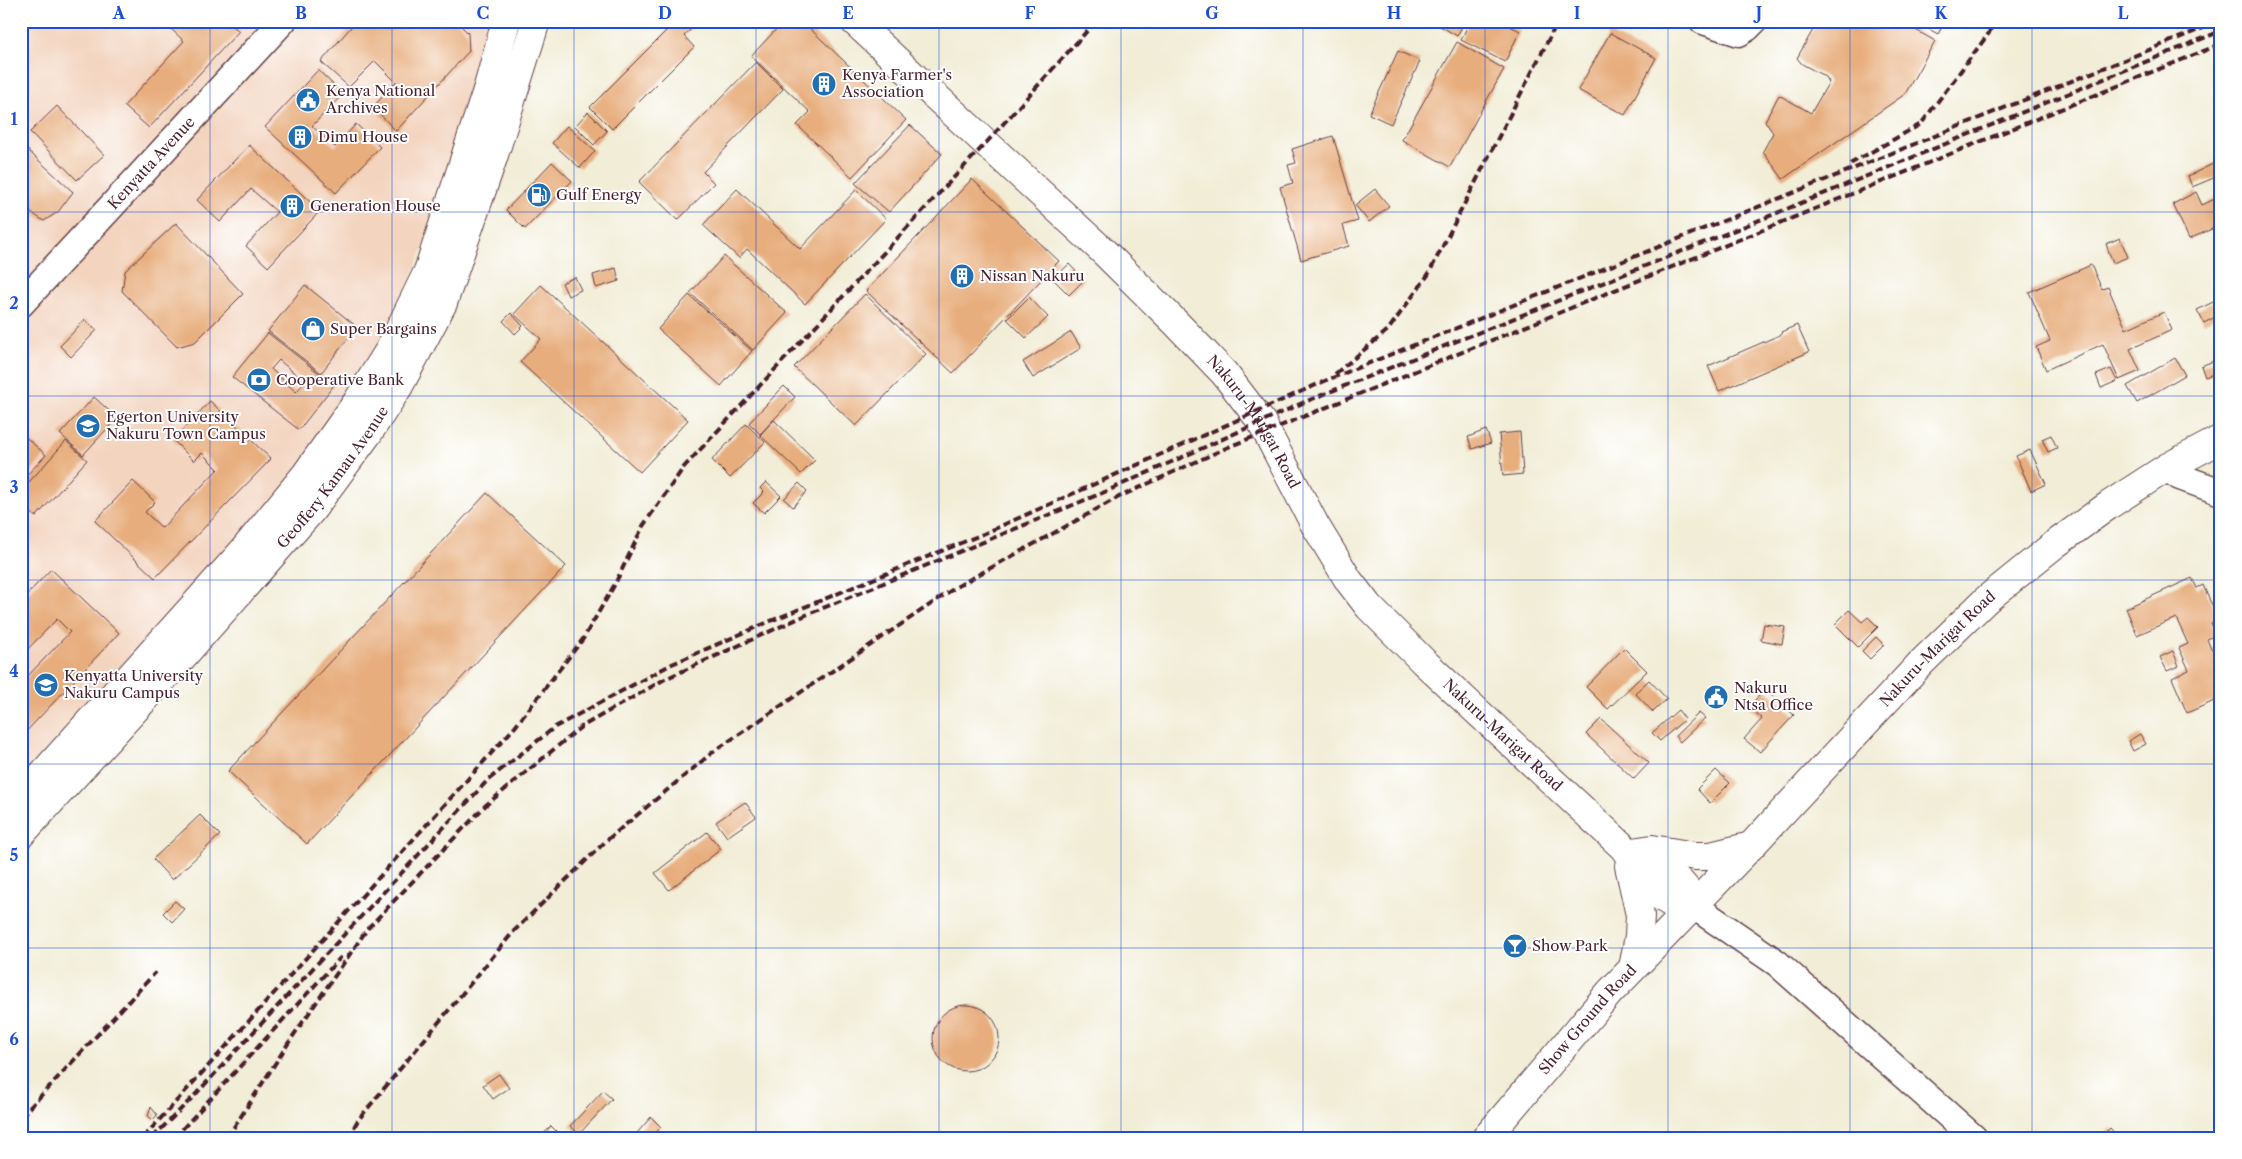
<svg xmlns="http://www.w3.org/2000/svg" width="2242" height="1159" font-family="'Libre Caslon Text',serif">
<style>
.built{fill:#f3d4bf}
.building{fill:#e7ad7d;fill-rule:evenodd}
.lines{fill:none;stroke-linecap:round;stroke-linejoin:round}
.minor-casing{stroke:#633e45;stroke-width:29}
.major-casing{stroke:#633e45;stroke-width:30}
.highway-casing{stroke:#633e45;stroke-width:30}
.minor{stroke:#fff;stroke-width:26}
.major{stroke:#fff;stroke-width:28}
.highway{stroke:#fff;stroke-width:28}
.rail{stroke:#4a1f2b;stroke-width:4;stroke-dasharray:8 4;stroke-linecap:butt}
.grid{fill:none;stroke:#1d4ed8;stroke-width:1;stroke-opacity:0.55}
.labels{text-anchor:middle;stroke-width:4;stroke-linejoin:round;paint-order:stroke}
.poi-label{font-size:15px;fill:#4a1f2b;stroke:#fff;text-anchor:start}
.street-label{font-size:15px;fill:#4a1f2b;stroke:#fff}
.neatline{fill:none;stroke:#1d4ed8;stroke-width:2}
.grid-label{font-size:16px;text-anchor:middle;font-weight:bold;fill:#1d4ed8}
</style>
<rect width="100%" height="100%" fill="#fff"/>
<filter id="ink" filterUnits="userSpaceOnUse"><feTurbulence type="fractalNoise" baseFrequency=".02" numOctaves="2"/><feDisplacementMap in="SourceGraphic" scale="10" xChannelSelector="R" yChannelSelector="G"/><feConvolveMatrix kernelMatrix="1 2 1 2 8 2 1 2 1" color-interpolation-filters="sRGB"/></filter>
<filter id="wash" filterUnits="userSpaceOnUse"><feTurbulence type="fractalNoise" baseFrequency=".0096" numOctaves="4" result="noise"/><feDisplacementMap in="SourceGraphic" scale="20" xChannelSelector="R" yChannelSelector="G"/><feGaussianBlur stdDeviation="1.12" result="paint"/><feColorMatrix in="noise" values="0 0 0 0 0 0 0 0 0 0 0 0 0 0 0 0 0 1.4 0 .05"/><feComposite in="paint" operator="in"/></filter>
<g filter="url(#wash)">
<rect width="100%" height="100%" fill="#f1edd7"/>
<path class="built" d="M21 21H514L359 408 21 795Z"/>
<g id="blocks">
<path class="building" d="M174 21H227L239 31 149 128 124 106 184 41 169 27Z
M356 21H456L468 33 469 51 396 131 373 107 396 82 375 61 349 87 321 62Z
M676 21H687L693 27 684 36 694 47 612 129 590 107Z
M784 21H802L906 120 852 177 797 125 810 112 751 56Z
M1432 21H1465L1457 36Z
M1470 21H1500L1520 31 1505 62 1461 40Z
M1818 21H1900L1935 41 1905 94 1783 179 1763 151 1773 133 1765 121 1779 95 1811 113 1829 82 1826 77 1802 64 1797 58Z
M1913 21H1945L1938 34Z
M1610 33 1656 58 1625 115 1578 90Z
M1457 42 1504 69 1450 167 1402 140Z
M1398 51 1420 61 1391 124 1369 114Z
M756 62 783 89 703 172 714 183 678 220 639 182Z
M318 70 343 94 312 126 335 147 356 124 380 147 336 193 265 127Z
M57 106 104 155 77 180 30 132Z
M588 112 607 131 594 145 575 126Z
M910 125 942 154 889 212 855 183Z
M567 126 595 151 580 168 552 143Z
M1333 136 1358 221 1343 225 1349 246 1301 260 1280 187 1293 183 1288 165 1296 163 1292 149Z
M21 144 73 192 58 212 44 221 21 206Z
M249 145 320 211 268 267 246 246 277 212 251 189 220 222 197 200Z
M552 162 572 181 525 229 506 210Z
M2217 162 2221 175 2192 187 2188 176Z
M972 179 1059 261 953 373 866 291Z
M737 189 800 249 856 190 886 219 805 304 747 249 739 258 703 225Z
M1375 189 1389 206 1369 222 1355 205Z
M2196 192 2202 205 2221 196V225L2189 239 2173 204Z
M176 223 243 294 195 342 177 347 122 291 125 271Z
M2120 238 2128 257 2113 263 2106 244Z
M724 256 787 313 753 350 690 293Z
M1069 264 1084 280 1069 295 1053 279Z
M2091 265 2102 289 2108 287 2126 329 2164 312 2172 330 2130 349 2140 371 2119 380 2103 344 2046 370 2036 347 2050 341 2029 292Z
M616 268 619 281 596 288 593 275Z
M575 277 581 290 568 296 562 283Z
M305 285 357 327 321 373 268 331Z
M541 285 688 420 640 472 520 362 541 339 514 314Z
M865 294 926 354 856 426 794 367Z
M689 295 752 351 721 386 658 329Z
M1029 297 1048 317 1026 338 1007 319Z
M2215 301 2221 314 2204 323 2197 310Z
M511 313 523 326 515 334 503 321Z
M85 320 97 330 71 357 60 346Z
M1797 325 1809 352 1719 391 1708 366 1782 334 1781 332Z
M1071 332 1081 348 1033 378 1023 362Z
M268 333 334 385 299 430 232 377ZM279 360 305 382 296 392 271 369Z
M2175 358 2185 375 2137 403 2127 386Z
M2216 360V362L2221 361V373L2218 366 2219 372 2205 377 2201 366Z
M2111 369 2117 381 2101 388 2096 375Z
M784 386 795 397 760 434 749 423Z
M94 397 117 418 83 455 60 434Z
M210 401 271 459 155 578 95 521 133 481 155 502 145 512 162 528 218 469 202 453 194 461 173 440Z
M774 420 815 460 801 474 760 435Z
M746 424 765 442 730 478 712 460Z
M1486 430 1491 443 1472 449 1468 437Z
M1520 432 1523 474 1503 476 1499 434Z
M21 433 46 455 21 481Z
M2051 435 2057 448 2048 452 2042 439Z
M66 441 87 460 36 517 21 504V491Z
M2030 450 2046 484 2031 491 2016 456Z
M766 482 781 496 764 513 753 503 764 492 760 488Z
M799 483 807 491 793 507 784 499Z
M487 493 566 566 307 844 228 771Z
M51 569 119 633 21 737V683L70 632 57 619 21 656V601Z
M2192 578 2197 588 2203 585 2218 619 2211 623 2216 635 2207 639 2211 649 2221 644V698L2187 713 2172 678 2189 670 2179 648 2188 644 2176 618 2137 635 2126 608Z
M1849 610 1862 622 1868 617 1878 627 1858 647 1835 624Z
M1764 624 1785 627 1782 644 1761 640Z
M1876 637 1884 645 1870 659 1862 651Z
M1624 648 1647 671 1608 709 1586 687Z
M2173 651 2179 666 2167 671 2160 657Z
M1649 680 1667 699 1653 712 1635 693Z
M1765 689 1794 715 1760 752 1744 739 1762 719 1749 707Z
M1678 710 1685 719 1660 741 1652 733Z
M1699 713 1705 718 1680 742 1675 736Z
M1601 719 1649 763 1634 779 1586 734Z
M2140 734 2146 744 2133 751 2128 741Z
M1716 770 1730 783 1710 803 1697 789Z
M745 802 756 817 727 837 716 822Z
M200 815 220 835 172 880 153 859Z
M707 832 721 849 669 890 655 873Z
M175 901 184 909 172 922 163 913Z
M933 1038a33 33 0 1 1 66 0a33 33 0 1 1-66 0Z
M499 1074 509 1088 493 1099 483 1085Z
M603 1091 612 1099 579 1134 570 1126Z
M151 1107 157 1115 153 1120 148 1116Z
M651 1117 661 1127 651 1138H642L637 1133Z
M551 1126 563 1138H540Z
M2110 1128 2119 1138H2100Z"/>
</g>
</g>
<g filter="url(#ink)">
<use href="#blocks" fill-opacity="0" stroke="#633e45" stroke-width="1"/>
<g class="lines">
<defs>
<g id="minor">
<path d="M1703 21 1739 33 1747 28 1754 21"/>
<path id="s1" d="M21 304 283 21"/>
<path d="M2166 468 2180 477 2221 492"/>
<path d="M1694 906 1777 963 1974 1138"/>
</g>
<g id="major">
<path id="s2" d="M854 21 1104 252 1177 324 1224 373 1261 421 1315 525 1349 581 1369 607 1424 662 1623 847 1658 895 1676 906H1694"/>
<path d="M1631 852C1656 866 1686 876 1694 906"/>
<path d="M1632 852 1652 849 1695 856H1710L1751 846"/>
<path d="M1629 866 1640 915 1639 936 1633 968"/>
<path id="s3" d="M1486 1138 1610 992 1752 845 1921 663 1987 599 2054 545 2109 505 2166 468 2221 439"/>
</g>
<g id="highway">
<path d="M21 798 243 551 306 474 357 402 390 349 428 271 488 87 506 21"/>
<path id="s4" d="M21 834 162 680 311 511 367 435 399 386 443 303 494 155 536 21"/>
</g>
</defs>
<use href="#minor" class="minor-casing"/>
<use href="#major" class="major-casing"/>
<use href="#highway" class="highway-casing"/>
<use href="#minor" class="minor"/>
<use href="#major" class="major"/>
<use href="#highway" class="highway"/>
<path class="rail" d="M1850 164 1921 124 1989 33 1994 21
M1335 374 1388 330 1428 275 1558 21
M21 1117 156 972
M143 1138 515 727 583 639 615 584 643 526 684 467 986 143 1096 21
M152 1138 195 1095 488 780 555 727 672 664 773 620 983 534 1327 380 2221 21
M174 1138 341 957
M227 1138 291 1039 368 928 486 805 581 727 665 679 806 615 1107 491 1307 401 1745 226 2221 31
M348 1138 358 1120 514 931 607 840 713 752 956 587 1119 497 1226 448 2221 44"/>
</g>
</g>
<path class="grid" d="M210 21V1138M392 21V1138M574 21V1138M756 21V1138M939 21V1138M1121 21V1138M1303 21V1138M1485 21V1138M1668 21V1138M1850 21V1138M2032 21V1138M21 212H2221M21 396H2221M21 580H2221M21 764H2221M21 948H2221"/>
<defs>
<symbol id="building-disc" viewBox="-11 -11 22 22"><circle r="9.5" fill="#1f6fb2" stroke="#fff"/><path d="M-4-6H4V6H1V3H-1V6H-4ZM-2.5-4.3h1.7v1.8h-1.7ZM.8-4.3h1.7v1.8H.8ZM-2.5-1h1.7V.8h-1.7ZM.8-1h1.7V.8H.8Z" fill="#fff"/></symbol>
<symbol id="civic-disc" viewBox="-11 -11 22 22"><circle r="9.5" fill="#1f6fb2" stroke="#fff"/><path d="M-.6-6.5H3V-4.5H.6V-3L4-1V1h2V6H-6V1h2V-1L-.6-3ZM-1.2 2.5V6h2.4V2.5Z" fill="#fff"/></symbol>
<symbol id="fuel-disc" viewBox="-11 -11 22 22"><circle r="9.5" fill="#1f6fb2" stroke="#fff"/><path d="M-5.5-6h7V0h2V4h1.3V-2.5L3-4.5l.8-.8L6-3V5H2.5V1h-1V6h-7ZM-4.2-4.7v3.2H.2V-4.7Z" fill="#fff"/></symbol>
<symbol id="shop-disc" viewBox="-11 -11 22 22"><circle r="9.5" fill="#1f6fb2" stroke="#fff"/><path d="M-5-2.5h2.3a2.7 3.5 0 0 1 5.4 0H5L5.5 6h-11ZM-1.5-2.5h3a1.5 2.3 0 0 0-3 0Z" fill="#fff"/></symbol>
<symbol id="bank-disc" viewBox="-11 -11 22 22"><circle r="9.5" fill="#1f6fb2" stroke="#fff"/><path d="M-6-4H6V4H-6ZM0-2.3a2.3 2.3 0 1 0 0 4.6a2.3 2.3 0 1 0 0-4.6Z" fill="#fff"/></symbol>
<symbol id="university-disc" viewBox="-11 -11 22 22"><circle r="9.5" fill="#1f6fb2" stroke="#fff"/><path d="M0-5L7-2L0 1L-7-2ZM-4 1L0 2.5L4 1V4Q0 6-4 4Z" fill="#fff"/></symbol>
<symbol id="bar-disc" viewBox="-11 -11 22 22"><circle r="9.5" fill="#1f6fb2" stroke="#fff"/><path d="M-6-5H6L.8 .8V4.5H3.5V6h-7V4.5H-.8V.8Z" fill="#fff"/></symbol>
</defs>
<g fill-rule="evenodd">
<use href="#building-disc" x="810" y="70" width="28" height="28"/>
<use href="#civic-disc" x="294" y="86" width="28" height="28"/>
<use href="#building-disc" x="286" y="123" width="28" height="28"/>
<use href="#fuel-disc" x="525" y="181" width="28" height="28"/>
<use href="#building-disc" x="278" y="192" width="28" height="28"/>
<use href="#building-disc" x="948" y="262" width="28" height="28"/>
<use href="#shop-disc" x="299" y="315" width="28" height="28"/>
<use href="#bank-disc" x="245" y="366" width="28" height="28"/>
<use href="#university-disc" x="74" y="412" width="28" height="28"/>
<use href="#university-disc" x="32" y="671" width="28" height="28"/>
<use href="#civic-disc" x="1702" y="683" width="28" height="28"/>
<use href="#bar-disc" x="1501" y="932" width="28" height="28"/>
</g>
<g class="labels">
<g class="poi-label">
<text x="842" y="80">Kenya Farmer's<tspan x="842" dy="17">Association</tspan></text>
<text x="326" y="96">Kenya National<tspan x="326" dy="17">Archives</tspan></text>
<text x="318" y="142">Dimu House</text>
<text x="556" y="200">Gulf Energy</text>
<text x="310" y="211">Generation House</text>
<text x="980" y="281">Nissan Nakuru</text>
<text x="330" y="334">Super Bargains</text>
<text x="276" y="385">Cooperative Bank</text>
<text x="106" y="422">Egerton University<tspan x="106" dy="17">Nakuru Town Campus</tspan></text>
<text x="64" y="681">Kenyatta University<tspan x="64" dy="17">Nakuru Campus</tspan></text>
<text x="1734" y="693">Nakuru<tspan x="1734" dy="17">Ntsa Office</tspan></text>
<text x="1532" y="951">Show Park</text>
</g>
<g class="street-label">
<text dy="5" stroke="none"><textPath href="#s1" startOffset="192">Kenyatta Avenue</textPath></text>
<text dy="5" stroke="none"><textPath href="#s2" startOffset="568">Nakuru-Marigat Road</textPath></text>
<text dy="5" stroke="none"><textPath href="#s4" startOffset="474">Geoffery Kamau Avenue</textPath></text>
<text dy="5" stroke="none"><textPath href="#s3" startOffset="666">Nakuru-Marigat Road</textPath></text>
<text dy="5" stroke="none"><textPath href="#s2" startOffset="972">Nakuru-Marigat Road</textPath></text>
<text dy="5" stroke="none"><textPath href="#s3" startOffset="156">Show Ground Road</textPath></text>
</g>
</g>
<rect width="2242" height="1159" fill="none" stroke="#fff" stroke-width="55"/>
<rect x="28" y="28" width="2186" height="1104" class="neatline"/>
<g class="grid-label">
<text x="119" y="19">A</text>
<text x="301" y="19">B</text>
<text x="483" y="19">C</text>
<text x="665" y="19">D</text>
<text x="848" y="19">E</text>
<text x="1030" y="19">F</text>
<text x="1212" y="19">G</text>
<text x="1394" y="19">H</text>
<text x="1577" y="19">I</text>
<text x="1759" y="19">J</text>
<text x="1941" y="19">K</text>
<text x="2123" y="19">L</text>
<text x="14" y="125">1</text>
<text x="14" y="309">2</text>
<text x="14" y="493">3</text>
<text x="14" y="677">4</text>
<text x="14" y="861">5</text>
<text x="14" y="1045">6</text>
</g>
</svg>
